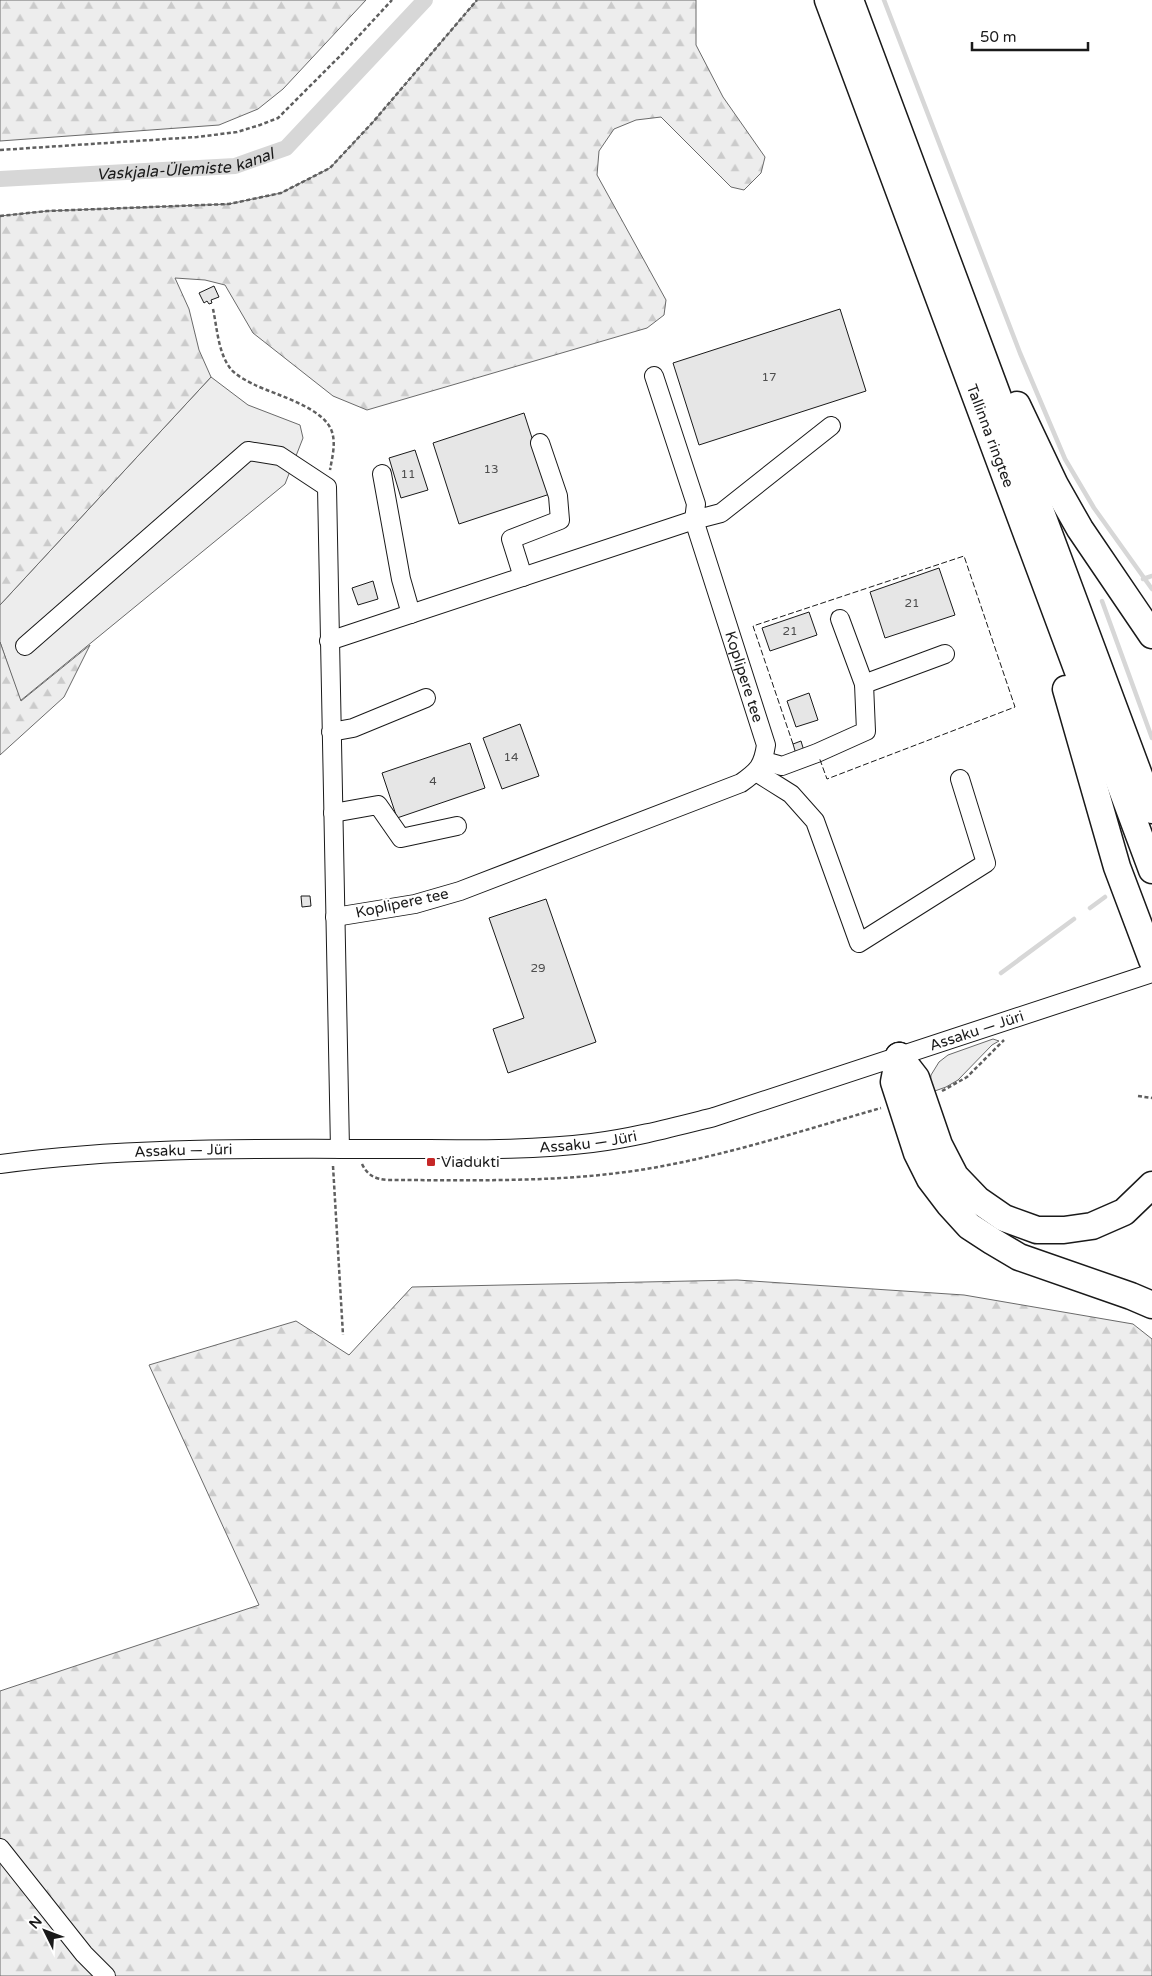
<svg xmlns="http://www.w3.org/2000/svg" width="1152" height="1976" font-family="'Varela Round',sans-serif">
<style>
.built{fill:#ededed;stroke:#6a6a6a}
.forest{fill:url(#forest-firs);stroke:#6a6a6a}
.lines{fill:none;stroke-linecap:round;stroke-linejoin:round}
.stream{stroke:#d7d7d7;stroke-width:4.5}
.canal{stroke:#d7d7d7;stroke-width:16}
.building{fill:#e6e6e6;stroke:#1a1a1a}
.minor-casing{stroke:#1a1a1a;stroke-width:20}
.highway-casing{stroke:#1a1a1a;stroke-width:29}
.path{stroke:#5f5f5f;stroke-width:2.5;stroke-dasharray:4 2.5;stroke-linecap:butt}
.minor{stroke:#fff;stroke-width:18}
.highway{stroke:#fff;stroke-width:26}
.fence{stroke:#1a1a1a;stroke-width:1;stroke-dasharray:6 2.5;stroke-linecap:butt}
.poi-dot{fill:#c62828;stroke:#fff;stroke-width:2}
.labels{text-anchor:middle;stroke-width:4;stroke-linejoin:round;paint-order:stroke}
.number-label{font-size:12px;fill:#4d4d4d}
.street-label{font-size:15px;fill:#1a1a1a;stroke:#fff}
.poi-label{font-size:15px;fill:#1a1a1a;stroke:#fff;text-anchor:start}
.water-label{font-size:16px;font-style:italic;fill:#1a1a1a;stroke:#fff}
</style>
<defs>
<pattern id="forest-firs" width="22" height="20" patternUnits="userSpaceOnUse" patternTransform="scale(1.25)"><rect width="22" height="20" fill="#ededed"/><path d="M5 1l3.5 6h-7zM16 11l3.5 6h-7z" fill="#cbcbcb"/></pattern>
</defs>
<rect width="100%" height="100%" fill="#fff"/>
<path class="built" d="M211 377 248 405 300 425 303 438 285 484 20 701 0 642V605Z
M993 1039 999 1041 992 1045 958 1080 946 1087 932 1092 930 1086 931 1075 939 1062 948 1055Z"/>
<path class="forest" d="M0 0H366L283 89 258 109 219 125 0 141Z
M477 0H696V45L723 97 765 157 761 173 744 190 731 187 661 117 636 120 614 129 599 151 597 175 666 300 664 315 647 328 367 410 333 396 253 333 225 285 205 280 175 278 189 309 199 350 211 377 0 605V216L47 211 229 204 281 193 330 168 373 122Z
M0 642 21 701 90 645 64 697 0 755Z
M737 1280 964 1295 1133 1324 1152 1339V1976H0V1691L259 1605 149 1365 296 1321 349 1355 412 1287Z"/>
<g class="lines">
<path class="stream" d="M884 0 1020 353 1065 459 1094 508 1152 589
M1143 579 1152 576
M1102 601 1152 738
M1090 908 1105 897
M1001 973 1074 919"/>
<path class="canal" id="s1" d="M0 179 235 166 286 148 425 0"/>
</g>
<path class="building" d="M214 286 219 297 211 300 212 303 209 304 207 301 204 303 199 293Z
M840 309 866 391 699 445 673 363Z
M524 413 550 494 459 524 433 443Z
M415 450 428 490 401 498 389 458Z
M939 568 955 615 885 638 870 592Z
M373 581 378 599 358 605 352 588Z
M809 612 817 635 770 651 762 628Z
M809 693 818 720 796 727 787 701Z
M520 724 539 776 502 789 483 738Z
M801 741 804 751 796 754 793 744Z
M470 743 485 788 397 818 382 773Z
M301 896H310L311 906 302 907Z
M546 899 596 1042 508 1073 493 1029 524 1018 489 918Z"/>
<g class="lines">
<defs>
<g id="minor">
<path d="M654 376 696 504 694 520 721 513 831 426"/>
<path d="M382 474 401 579 411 614"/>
<path d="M523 577 511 539 560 520 558 496 540 443"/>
<path d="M840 619 864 684"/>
<path id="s2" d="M329 641 694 520 766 745C763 766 758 771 741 783L460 891 415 904 335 917"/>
<path d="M25 646 248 451 280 456 327 487 340 1149"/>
<path d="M331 732 353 728 426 698"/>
<path d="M764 761 782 766 817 753 866 731 864 684 945 654"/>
<path d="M756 772 791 794 815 821 859 943 986 863 960 779"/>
<path d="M333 813 378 805 401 838 457 826"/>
<path id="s3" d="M0 1164C130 1146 264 1149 396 1149 461 1149 527 1151 592 1143 633 1138 674 1127 714 1117L1152 973"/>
<path d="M0 1848 84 1954 106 1976"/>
</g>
<g id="highway">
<path id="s4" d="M828 0 1152 870"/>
<path d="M850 0 1152 810"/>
<path d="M1017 405 1055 485 1080 529 1152 635"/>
<path d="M1066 689 1117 867 1152 960"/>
<path d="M899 1056 894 1082 917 1153 930 1179 949 1204 969 1226 992 1241 1019 1257 1131 1296 1152 1305"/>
<path d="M899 1056 916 1078 939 1145 955 1176 978 1200 1004 1218 1037 1230H1064L1092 1226 1124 1212 1152 1185"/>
</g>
</defs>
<use href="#minor" class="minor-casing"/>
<use href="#highway" class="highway-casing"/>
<path class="path" d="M0 150 197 137 237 132 260 125 278 118 343 53 392 0
M0 216 47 211 229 204 281 193 330 168 373 122 477 0
M213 309C217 327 218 352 230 368 235 375 247 381 255 385 276 395 325 408 332 432 336 444 332 458 330 470
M942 1091 967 1077 1004 1040
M1138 1096 1152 1098
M362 1164C368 1176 375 1179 388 1180 473 1180 561 1183 646 1169 725 1156 804 1130 881 1108
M333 1166 343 1335"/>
<use href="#minor" class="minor"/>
<use href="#highway" class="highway"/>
<path class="fence" d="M793 744 753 626 964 556 1015 707 827 779 819 757"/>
</g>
<rect class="poi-dot" x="426" y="1157" width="10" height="10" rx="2.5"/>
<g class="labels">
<g class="number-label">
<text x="769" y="381">17</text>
<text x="491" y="473">13</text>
<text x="408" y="478">11</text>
<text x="912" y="607">21</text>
<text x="790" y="635">21</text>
<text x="511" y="761">14</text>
<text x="433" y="785">4</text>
<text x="538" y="972">29</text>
</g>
<g class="street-label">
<text dy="5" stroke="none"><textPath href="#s4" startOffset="465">Tallinna ringtee</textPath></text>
<text dy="5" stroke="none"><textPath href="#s2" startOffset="549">Koplipere tee</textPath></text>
<text transform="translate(402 903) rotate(-12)" y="5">Koplipere tee</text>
<text dy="5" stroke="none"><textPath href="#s3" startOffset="994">Assaku — Jüri</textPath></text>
<text dy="5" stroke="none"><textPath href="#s3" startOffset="589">Assaku — Jüri</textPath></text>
<text dy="5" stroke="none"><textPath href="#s3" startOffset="184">Assaku — Jüri</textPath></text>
</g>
<g class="poi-label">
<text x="441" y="1167">Viadukti</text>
</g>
<g class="water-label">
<text dy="6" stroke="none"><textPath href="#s1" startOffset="186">Vaskjala-Ülemiste kanal</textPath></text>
</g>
</g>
<g transform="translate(45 1931) rotate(312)" stroke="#ffffff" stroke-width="4" paint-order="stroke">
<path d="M0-4L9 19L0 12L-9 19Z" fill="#1a1a1a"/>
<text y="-8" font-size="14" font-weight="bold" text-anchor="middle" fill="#1a1a1a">N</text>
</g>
<path d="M972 42v8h116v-8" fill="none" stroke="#1a1a1a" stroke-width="2.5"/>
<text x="980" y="42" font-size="15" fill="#1a1a1a" stroke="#ffffff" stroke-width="4" paint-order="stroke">50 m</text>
</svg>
